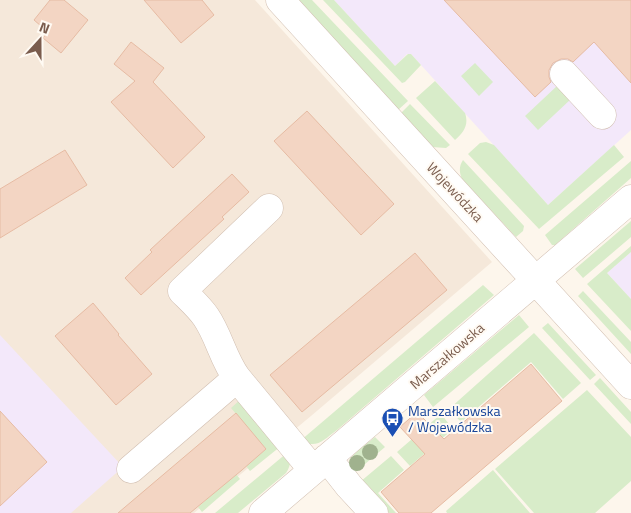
<svg xmlns="http://www.w3.org/2000/svg" width="631" height="513" font-family="'Titillium Web',sans-serif">
<style>
.residential{fill:#f5e8da}
.education{fill:#f3e8fa}
.green{fill:#d8ecc9}
.building{fill:#f3d5c3;stroke:#e6bba3}
.lines{fill:none;stroke-linecap:round;stroke-linejoin:round}
.minor-casing{stroke:#d1beb0;stroke-width:29}
.minor{stroke:#fff;stroke-width:28}
.tree{fill:#a0b28e}
.labels{text-anchor:middle;stroke-width:4;stroke-linejoin:round;paint-order:stroke}
.street-label{font-size:14px;fill:#7a5c4d;stroke:#fffaf3}
.transit-label{font-size:14px;fill:#164399;stroke:#fffaf3;text-anchor:start}
</style>
<rect width="100%" height="100%" fill="#fdf6ec"/>
<path class="residential" d="M0 0H255L492 262 311 416 194 513H0Z"/>
<path class="education" d="M334 0H631V130L548 205 411 54H407L395 66Z
M631 252V299L607 273Z
M0 335 123 467 71 513H0Z"/>
<path class="green" d="M296 0H312L408 101 398 110Z
M323 0H334L395 66 408 54H411L421 65 405 82 402 83Z
M475 63 493 82 479 96 461 76Z
M435 81 465 113C469 125 464 132 455 140L416 98Z
M558 85 571 99 538 130 525 116Z
M410 104 450 145 446 148 432 147 401 113Z
M486 142 494 145 548 205 614 145 624 157 539 229 468 154 480 143Z
M463 160 524 226 523 231 516 237 462 179C459 172 459 166 463 160Z
M631 161V178L555 245H552L545 235Z
M631 221V237L583 278 575 269Z
M631 246V252L607 273 631 299V331L587 284Z
M483 285 494 295 337 430C323 440 318 449 300 441Z
M583 291 631 342V354L578 296Z
M519 315 529 327 433 407 424 395Z
M548 323 596 375 590 380 542 328Z
M534 333 581 383 563 399 531 362 461 422 449 409Z
M600 378 631 412V424L594 384Z
M587 390 631 437V481L595 513H534L495 469Z
M241 399 281 446 250 471 246 466 266 449 231 408Z
M441 414 453 429 410 466 397 452Z
M375 437 385 447 351 476C343 457 362 448 375 437Z
M288 452C291 461 291 465 286 473L238 513H215Z
M391 456 404 470 378 493 396 513H389L360 482Z
M493 470 530 513H447L446 511Z
M236 474 240 479 202 512 198 507Z"/>
<path class="building" d="M50 0H64L88 20 61 53 43 38 48 32 34 20Z
M144 0H202L214 15 181 43Z
M444 0H631V83L594 42 573 62 568 59H561L553 63 549 70V77L551 82 535 97Z
M131 42 164 68 153 82 205 137 173 168 111 102 135 81 114 64Z
M307 111 394 204 361 235 274 141Z
M65 150 87 185 0 238V189Z
M232 174 249 192 222 217 224 219 141 295 125 278 152 252 150 250Z
M415 253 447 290 302 412 270 375Z
M93 303 119 334 118 335 152 374 116 405 55 336Z
M531 364 562 401 431 513H399L381 492 425 454 400 427 417 412 444 439Z
M0 411 47 462 0 506Z
M236 413 266 449 242 470 190 513H118Z"/>
<g class="lines">
<defs>
<path id="minor" d="M280 0 631 385
M564 74 602 115
M269 208 182 291C190 299 200 308 206 317 219 336 223 359 237 378L313 470
M327 458 349 486 374 513
M131 469 237 378
M263 513 631 199"/>
</defs>
<use href="#minor" class="minor-casing"/>
<use href="#minor" class="minor"/>
</g>
<g class="tree">
<circle cx="370" cy="452" r="8"/>
<circle cx="357" cy="463" r="8"/>
</g>
<defs>
<symbol id="bus-pin" viewBox="-11 -11 22 30"><path d="M0 17L-7.5 6A9.5 9.5 0 1 1 7.5 6Z" fill="#1a4fb4" stroke="#fffaf3"/><path d="M-5-6H5V4H4V6H2V4H-2V6H-4V4H-5ZM-3.5-4V0h7V-4ZM-3.5 1.2v1.5H-2V1.2ZM2 1.2v1.5H3.5V1.2Z" fill="#fff"/></symbol>
</defs>
<g fill-rule="evenodd">
<use href="#bus-pin" x="380" y="406" width="25" height="34"/>
</g>
<g class="labels">
<g class="street-label">
<text transform="translate(455 192) rotate(47)" y="5">Wojewódzka</text>
<text transform="translate(447 356) rotate(-41)" y="5">Marszałkowska</text>
</g>
<g class="transit-label">
<text x="408" y="416">Marszałkowska<tspan x="408" dy="16">/ Wojewódzka</tspan></text>
</g>
</g>
<g transform="translate(40 40) rotate(21)" stroke="#fffaf3" stroke-width="4" paint-order="stroke">
<path d="M0-4L9 19L0 12L-9 19Z" fill="#7a5c4d"/>
<text y="-8" font-size="14" font-weight="bold" text-anchor="middle" fill="#7a5c4d">N</text>
</g>
</svg>
